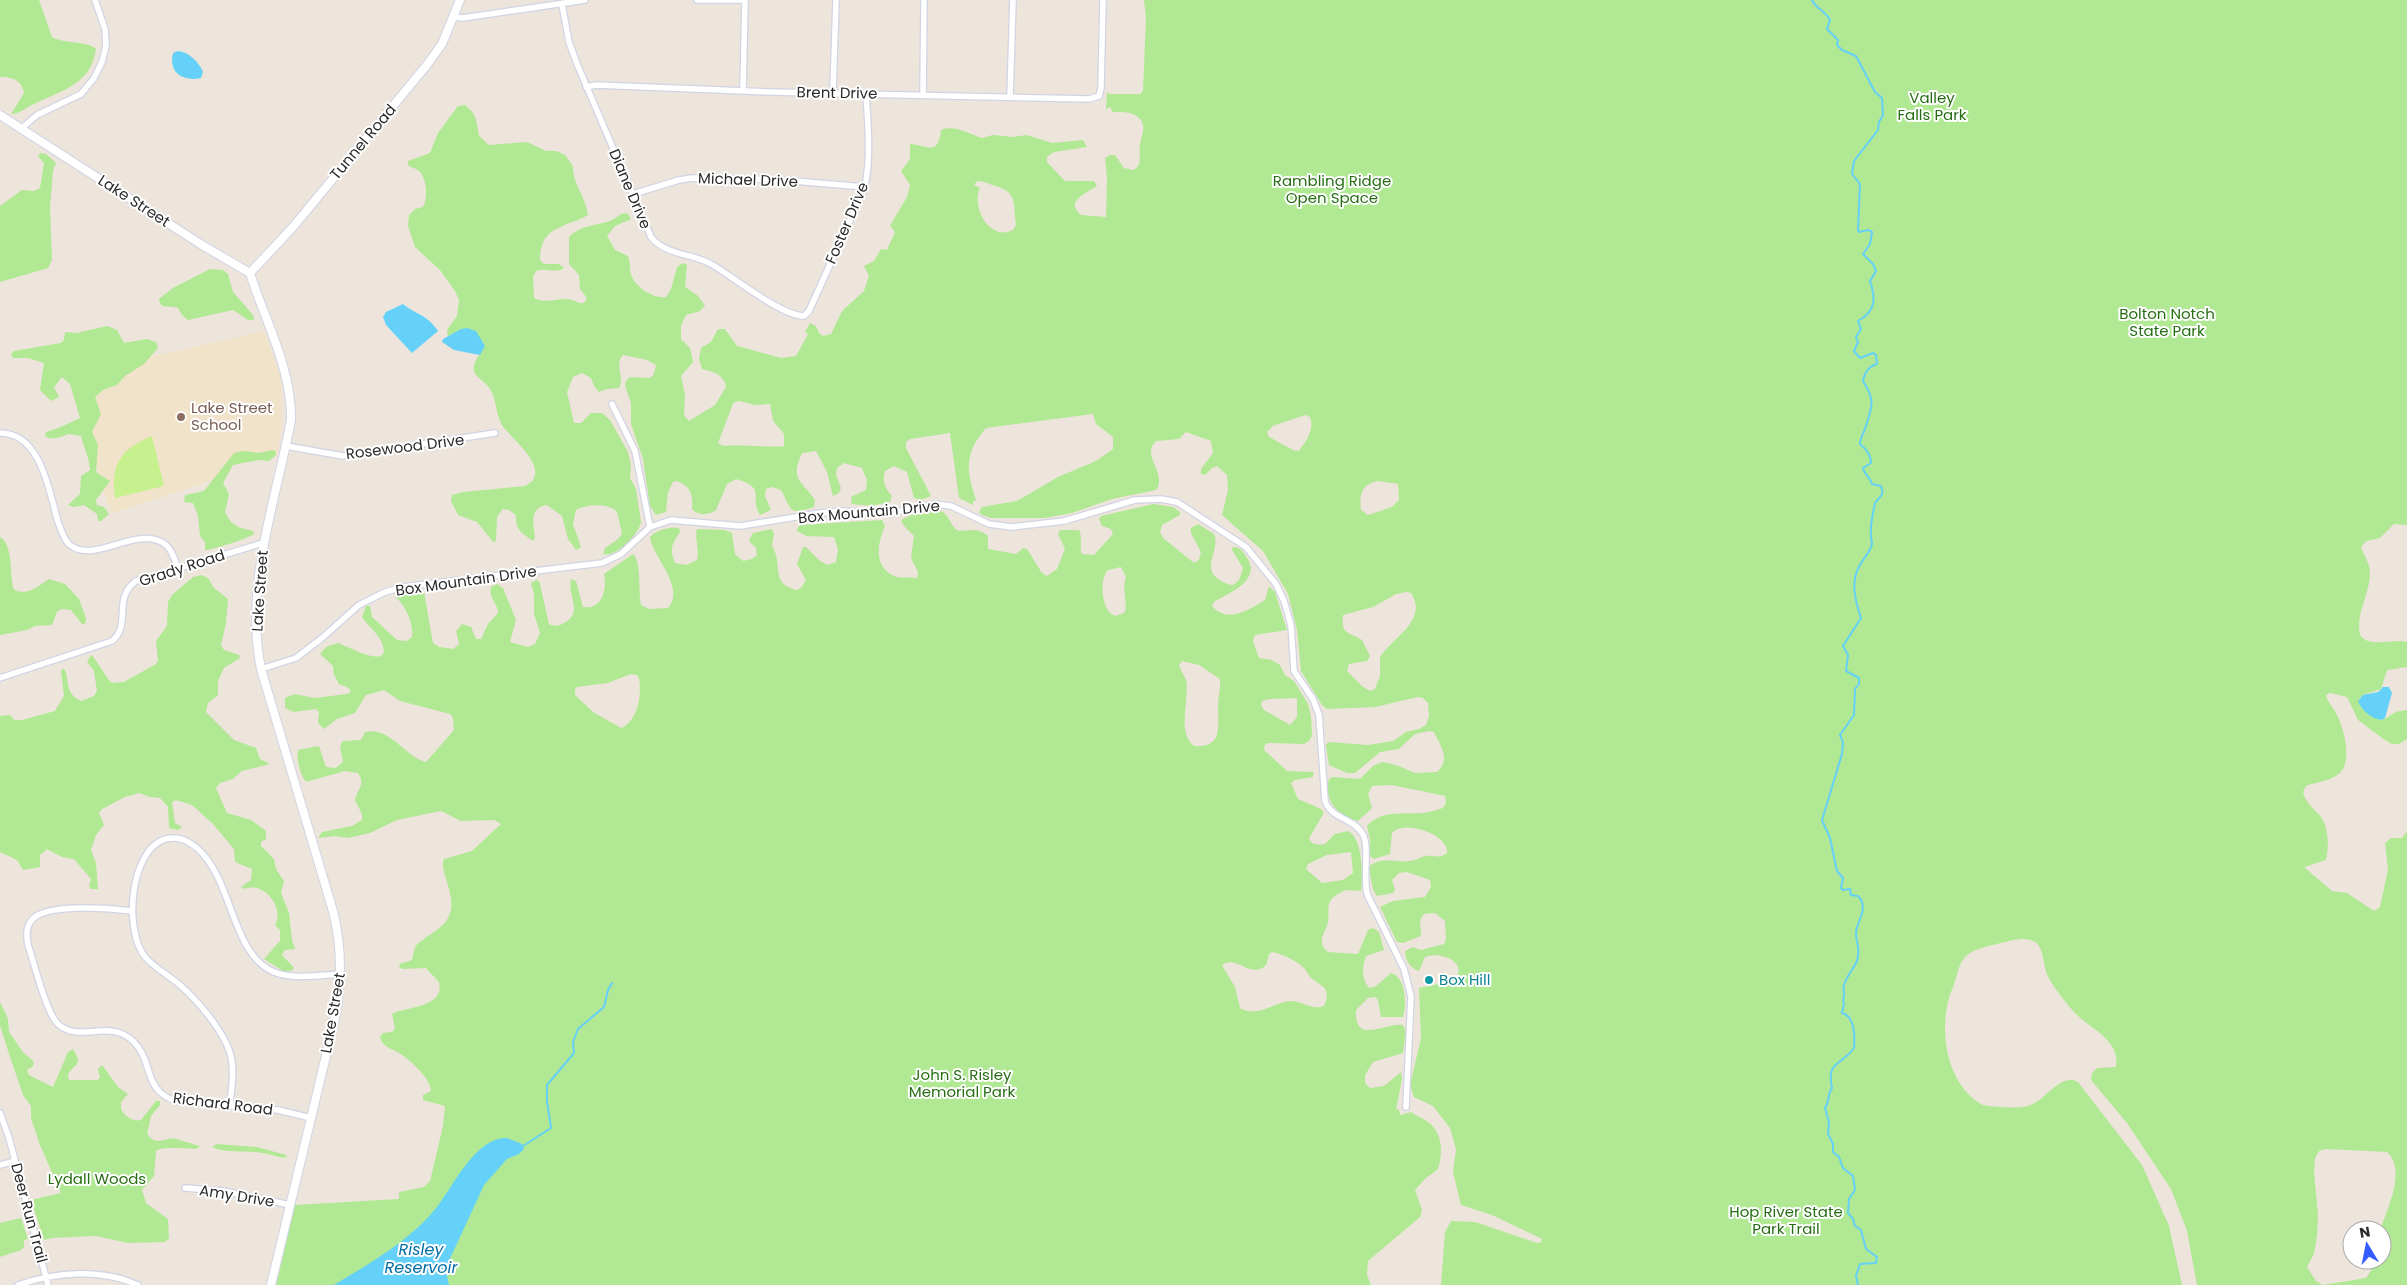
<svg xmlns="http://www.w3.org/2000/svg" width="2407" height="1285" font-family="Poppins,sans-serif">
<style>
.education{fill:#f0e3c9}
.green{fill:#b0e893;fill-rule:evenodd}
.pitch{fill:#c7f08e}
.water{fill:#65d1f8}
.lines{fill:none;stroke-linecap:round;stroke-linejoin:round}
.stream{stroke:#65d1f8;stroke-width:2}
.street-casing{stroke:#d0d4e4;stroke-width:8}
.secondary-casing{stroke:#d0d4e4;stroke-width:10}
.street{stroke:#fff;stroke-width:5.5}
.secondary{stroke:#fff;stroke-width:8}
.education-dot{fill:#8d6e63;stroke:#fff;stroke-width:2}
.culture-dot{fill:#0f9aa8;stroke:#fff;stroke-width:2}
.labels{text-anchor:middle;stroke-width:4;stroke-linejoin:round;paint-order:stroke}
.street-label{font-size:15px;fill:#2a2a2a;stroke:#fff}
.park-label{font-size:15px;fill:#276d14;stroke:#fff}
.education-label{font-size:15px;fill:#785e54;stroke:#fff;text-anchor:start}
.culture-label{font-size:15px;fill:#0d838f;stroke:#fff;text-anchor:start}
.water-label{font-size:16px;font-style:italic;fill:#036ea5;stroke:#fff}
</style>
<rect width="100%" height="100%" fill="#ede5db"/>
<path class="education" d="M264 331 280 375 282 391V425L277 456 221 465 220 478 111 514 67 376Z"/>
<path class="green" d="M0 0H39L52 37C64 44 89 41 96 49 91 84 63 90 36 103 26 107 22 113 11 114L24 93C22 80 12 77 0 77Z
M1144 0H2407V525L2394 524 2380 538 2366 541 2361 547C2364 556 2370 563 2370 573 2370 595 2355 613 2360 635 2370 649 2393 638 2407 642V667L2387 670 2381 689 2363 695 2359 699 2363 709 2380 720C2390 719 2390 711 2407 710V739L2399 744H2392L2385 740 2358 720 2347 697 2330 693 2326 695C2327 702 2334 708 2337 715 2344 729 2353 762 2339 774 2330 781 2316 782 2306 786L2303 792C2306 804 2314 808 2321 817 2329 829 2329 847 2326 860L2304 867 2332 891 2347 893 2374 911 2380 907 2388 870 2385 843 2391 838H2402L2407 831V1285H2197L2187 1231 2171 1189 2127 1123 2091 1080 2092 1073 2097 1068 2116 1067C2121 1039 2089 1029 2073 1011 2064 1000 2052 986 2047 974 2043 964 2044 948 2035 942 2025 936 2012 940 2001 943 1990 946 1975 948 1966 956 1958 964 1958 974 1954 984 1953 988 1950 993 1949 998 1939 1033 1947 1084 1981 1104 1987 1107 1993 1106 1999 1107 2011 1107 2022 1109 2033 1104 2047 1098 2061 1073 2078 1082L2142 1165 2169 1226 2182 1285H1441L1445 1232 1451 1221 1475 1222 1537 1243 1541 1242 1542 1239 1492 1215 1461 1205 1453 1172 1456 1149 1450 1128 1433 1106 1414 1097 1410 1085 1421 1038 1419 988 1453 981C1471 964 1442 950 1425 957L1419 971C1410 968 1405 960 1405 951L1413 947 1421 950 1444 944 1446 939 1445 921 1435 913 1424 914 1420 920 1421 936 1403 943 1397 942 1380 907 1393 901 1425 897 1431 887 1430 880 1407 872 1399 873 1392 880 1395 890 1393 893 1377 896 1373 890 1369 867C1380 856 1397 863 1410 861 1415 861 1420 857 1425 856 1434 855 1440 859 1447 853 1450 836 1406 818 1392 833L1390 854 1374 859 1370 856V840L1367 826C1380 810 1406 814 1423 813 1430 812 1437 810 1443 808L1446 803 1445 796 1392 785 1372 786 1368 794 1372 808 1358 821C1338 817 1323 799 1329 779L1333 777 1360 779 1373 766 1382 762 1396 765 1415 773 1437 772C1451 759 1441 747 1434 732L1429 731 1415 734 1399 749 1380 752 1355 773H1347L1329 765 1326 745 1328 742 1368 745 1393 741 1406 732 1419 729 1426 725 1429 716 1428 703 1423 698 1418 697 1375 707 1327 709 1322 705 1301 671 1297 630 1288 594 1263 551 1222 515 1228 490 1227 475 1217 466 1212 468 1205 475 1201 474V469L1213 453 1211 441 1186 432 1179 439 1156 441C1140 456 1168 473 1156 490L1112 499 1072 513 1045 518H991L982 515 979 512 982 507 1017 501 1058 477 1096 461 1113 449V437L1096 424 1093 414 986 428C964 453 966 470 976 500L973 502V505L959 498 950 433 910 439 906 442V448L931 496 921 500 914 498 907 472 894 466 885 471C882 482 885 488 892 496L890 502 871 506 852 504 851 497 866 490 867 480 862 468 844 463 837 468 836 475 841 488 839 493 833 496 827 472 816 451 802 453C789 481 803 481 815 500L814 507C788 516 792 510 781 490L772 487 766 489 765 496 771 510 760 515C749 496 767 488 736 479L727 484 716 510C710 515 697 516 692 509 693 494 691 487 677 481L673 482 668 492 666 512 656 515 650 506 643 459 631 424V403L625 386 626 381 630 377 650 378 654 374 656 365 647 360 623 355C614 364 625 378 619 388L607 389 599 392 594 386 591 378 582 373 573 377 567 392 574 423H581L591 413H602L610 420 628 452 631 465 630 478 636 489 641 522C639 534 616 558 603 554L605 548 618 539 622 534 617 512C609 503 587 504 576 510L573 524 581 547 576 550 568 539 562 516 547 505C528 508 534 524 535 538L533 541C522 533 515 530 516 515L509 510 503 509 497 517 496 540 494 543 477 522 458 515 451 501 452 495 464 492 525 486C555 471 511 439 502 425 495 413 497 400 490 389 486 382 478 379 474 372 472 360 482 355 484 344 469 325 471 325 448 336L447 330 457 316 459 300 455 291 440 270 415 247 408 226 409 215 415 209 423 207C428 198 427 178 419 171 416 168 411 168 408 165V161L430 153 438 133 458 106 465 105C477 114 477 123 479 136L489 145 527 142 546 151H556L565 155 573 166C572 183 586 197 588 215 566 228 540 225 540 260L544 264H559L564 268C555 274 545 267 536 271L533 277 534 298C546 305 560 296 572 300 578 302 578 304 584 303L587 298 580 289 579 275 569 264V237C581 225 595 226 610 221 617 218 620 212 628 214L631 219 615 226 607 236 615 250 628 256C631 263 629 271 632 277 637 288 654 299 666 297L671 289 677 267 683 263 687 265 685 287 697 295 705 305 700 311 686 315 681 326V339L690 348 693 362 681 376 685 395 684 415 689 421 715 405 726 387C724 374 713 372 702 369L699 359 701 348 711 342 718 329H725L737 346 781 358 796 356 808 334 805 332 810 323 816 326 819 333 823 336 831 334 842 311 864 291 869 276 864 266 874 261 881 249 887 250 895 232 890 226 907 197 910 185 901 171 910 159V144C927 145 938 157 941 130 953 124 970 134 982 138L993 135 1013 137 1027 135 1052 143 1083 140 1087 147 1054 152 1047 157V162L1065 181H1094L1097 186C1087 193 1064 201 1081 215L1106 217 1107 178 1105 158 1110 155H1115L1124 168 1133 170C1144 165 1138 155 1140 145 1141 136 1147 127 1140 119 1133 111 1122 112 1113 112L1110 107 1106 109 1107 92 1109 94H1140L1143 91 1146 18ZM977 181C982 181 987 183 992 185 1018 192 1013 201 1016 225L1013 230C989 242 971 206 980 188L974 185ZM739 401 755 405 770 404 773 421 784 434V446C780 448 734 444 723 446L718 443 732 406 734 402ZM1305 415 1310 417C1315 429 1306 442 1299 451L1293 450 1269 437 1267 432 1273 426ZM1378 481 1398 484 1399 500 1392 507 1368 515 1361 510C1359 494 1362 484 1378 481ZM1407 592 1411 593C1429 620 1392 638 1380 657V676L1375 689 1370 691 1362 686 1347 671 1349 664 1367 661 1370 656 1362 640C1349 631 1341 636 1343 615L1373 607 1396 594ZM2326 1149 2387 1152C2407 1169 2387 1210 2380 1230H2382V1260H2374L2372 1269 2366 1278 2323 1285 2316 1281 2307 1267 2314 1254 2317 1235 2318 1215 2314 1171 2315 1158 2319 1151Z
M40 153 46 154 56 163 53 171 50 207 52 260 48 268 0 282V206L22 190 34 191 40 188 44 163 38 156Z
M210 269 223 270 228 274 233 292 253 315 254 320H248L233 310 188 320 182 315 178 308C169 305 160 310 159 299L173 288Z
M107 326 117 330 124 343 147 339 156 342 158 348 144 364 125 376 117 385 103 390 95 397 101 414 92 432 98 445 96 472 110 481 96 500 97 505 104 507 109 514 101 521H98L97 514 84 505 74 507 68 505 80 494 81 476 90 470C89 456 84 449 81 436L68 434C62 437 51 441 45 436L46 432C58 429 69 423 80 418L70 384 62 377 54 387 59 397 51 401 40 390 44 363 28 358H13L11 354 14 351 61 343 64 340 65 332 77 333Z
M273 450 276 452V455L269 461 259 460 233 465 223 483 229 494 225 512 231 522 238 527 253 531 254 534C249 538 210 551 205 550V542L200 536 198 516 193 503 184 502 185 495 204 491 234 453 244 451 259 453Z
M1153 504 1173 507 1180 512V515L1162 525 1160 532 1163 538 1194 563 1199 560 1201 552 1191 533V528L1198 524 1214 534C1221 550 1201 566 1218 579 1223 582 1228 585 1233 585L1239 580 1243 568 1232 550 1233 547C1239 547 1242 550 1245 555 1264 578 1232 592 1215 601L1212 606C1227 624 1249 610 1265 600L1269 586 1275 592 1287 630 1255 635 1253 641 1259 658 1272 660 1280 665 1285 675 1294 681 1308 704 1311 716 1312 736 1309 741 1304 744 1269 743 1265 744 1264 750 1287 771 1314 772 1313 777 1295 780 1291 783 1298 799 1321 809 1324 813 1309 838C1311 845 1319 845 1325 844L1335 834 1348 831C1363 838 1363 876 1361 891L1346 890C1320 901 1332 910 1327 926 1323 936 1317 943 1328 952L1358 954 1368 930 1373 928 1379 932 1384 950 1366 956C1362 966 1361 981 1370 988L1376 986 1391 973C1406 977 1407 1005 1403 1017H1381L1378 1000 1375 997 1368 998 1356 1010C1354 1046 1385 1022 1403 1025L1406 1032 1403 1053 1373 1062 1365 1075V1083L1370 1088 1384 1086 1401 1072 1402 1079 1396 1110 1399 1109 1400 1115 1411 1112C1416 1116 1423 1118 1428 1122 1443 1133 1443 1153 1438 1169L1425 1179 1415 1190 1422 1210 1420 1217 1368 1261 1367 1275 1371 1285H276L295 1205 399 1199V1192L424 1187 430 1181 443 1126 445 1106 423 1100V1095L431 1091C431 1078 408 1058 397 1052 389 1047 383 1047 380 1037L383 1033 392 1032 395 1029 392 1014C407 1006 445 1008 439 982L426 968 403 969 399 967 400 964 412 960 415 947C425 935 442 931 449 916 458 896 438 870 444 859L472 851 501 824 494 820 461 821 441 811 397 820 370 833 348 838 335 836 318 838 322 832 352 826 362 820V814L355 800C357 790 366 784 358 773L345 771 306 782C300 774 296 759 298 750L319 746 326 767 336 768 343 762 340 746 343 741 361 740 365 732C390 726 405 757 426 762L454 730 453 718 450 714 400 701 384 690 366 695 355 713 337 719 324 729 318 723 319 712 316 709 294 712 285 708V698L294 694 315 698 347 694 351 692 349 688 339 684 334 675 333 666 320 654 326 647 338 643C343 644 391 671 383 646 381 636 367 625 362 617L366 606H370L372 617 397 640 407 641 412 637C414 624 405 604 395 597L403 592H424L433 643 439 647 453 649 459 644 456 631 462 624 471 627 476 639H481L488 624 498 613C498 603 488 598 491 587L497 584 503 588 516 620 510 642 528 647 535 644 540 633 534 614V594L531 583 536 580 539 581 540 584 549 624C555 627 559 626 564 623 584 612 567 596 571 579L576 581 583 607C603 610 607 588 604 574L633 554C642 562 638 592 641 605L649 609 668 608C686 587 653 558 650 537 656 530 671 526 679 528L680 532C672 544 669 549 675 563L686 565 697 560C700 549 694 538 697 529L725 530 732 533 735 554 743 561 752 559 757 555 756 548 749 541 753 533 772 529 774 534 772 546C784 566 769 582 796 590L801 588 806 580 797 564 803 547H806L820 561 828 565 836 562 838 550 834 537 806 536 796 530 800 525 882 520 885 526C877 543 873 570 897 577 903 578 911 577 917 578L918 572 911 558 914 536 904 526 901 520 911 515 941 511C951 516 949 526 959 531 972 531 976 527 988 536V549L1016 554 1023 548 1027 549 1042 573 1047 576 1057 569 1065 549 1058 534 1060 530H1079C1083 537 1079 546 1082 554L1094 555 1113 534 1111 529 1102 526 1099 519 1101 516ZM1121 567 1126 577C1121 589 1129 604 1124 613L1115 616C1101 612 1099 578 1108 570ZM1182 661 1199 665 1220 679C1221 688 1218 697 1218 707 1218 727 1223 748 1194 746 1176 732 1190 699 1186 680 1184 675 1181 671 1179 665ZM631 674 637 675 639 678C642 695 638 721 621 728L593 712 575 695V689L577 687 608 683ZM1297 698V717L1290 725 1264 710 1261 705 1262 701 1269 699ZM1351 852 1353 873 1343 880 1322 883 1306 869 1308 864 1327 855ZM1272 952C1282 954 1296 960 1304 968 1307 971 1308 975 1311 978 1322 987 1332 987 1324 1006 1313 1011 1301 1000 1289 1001 1274 1003 1256 1018 1240 1008L1235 987 1222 965C1236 954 1252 980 1266 965L1269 954Z
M0 537C14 545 9 576 14 590 29 596 39 585 49 579L65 584 79 599 86 618 85 624H82L71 610 61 609 57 612 52 625 35 626 27 630 0 635Z
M201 575 208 578 214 588 228 599 226 623 221 645 224 650 239 655 240 658 224 668 218 681V695L208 703 206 712 234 740 256 748 260 759 270 764 242 771 233 779 220 783 216 788 227 813 251 820 266 831V839L261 842V846L274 859 276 869 284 881 281 893 289 913 292 940 295 949 285 950 282 955 294 968 291 971H283L264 959 280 941V930L275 925C285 907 263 881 245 889L241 887 251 880 252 869 235 862 234 849 213 824 192 805 176 800 172 802 175 823 182 827 179 830 169 828 168 807 160 798 150 797 139 793 125 797 102 809 99 813 104 825 96 835 91 850 96 863 98 889H91L89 886 91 879 74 859 62 857 47 849 40 855V867L23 870 17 860 0 852V716L10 715 14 720H22L55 711 64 696 61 671 63 668C72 677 61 691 81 701L94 696 97 691 94 671 87 662 91 655C96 658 105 677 112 683L124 682 156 664 158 661 156 641 167 626 168 602 172 595 193 577Z
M0 1002 8 1019 9 1032 23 1052 34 1062 33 1066 27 1070 29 1075 53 1087 68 1052 73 1049C82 1065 78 1061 68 1074L69 1080H97L100 1078 98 1069 102 1065 118 1087 128 1094 121 1102V1109C124 1116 133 1122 141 1120L156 1101H160V1105L151 1116 147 1134C157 1148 165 1136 177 1139 180 1140 196 1145 200 1146L196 1149C187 1149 162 1146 156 1151L154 1176 142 1190 146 1203 168 1219 169 1238 165 1242 128 1243 96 1236 52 1238 44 1240 31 1200 61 1193 40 1145 31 1118V1106L23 1095 9 1054 0 1025Z
M217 1144 257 1147 286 1155 287 1157C280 1159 275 1155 268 1154 249 1149 229 1155 212 1147Z
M21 1218 28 1239 24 1240V1247L21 1250 0 1257V1223Z"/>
<path class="pitch" d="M152 436 164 486 115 498C110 464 121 449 152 436Z"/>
<path class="water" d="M178 51C189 52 199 62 203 72L201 78C183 82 168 73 173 53Z
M403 304C416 315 427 314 438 331L412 353 386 325 383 317 386 312Z
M467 328 476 331 485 346 480 355 454 350 442 342 443 339 461 329Z
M2383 687H2389L2392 693 2385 718 2382 720C2372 719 2361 710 2358 701L2363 695 2378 692Z
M507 1138 522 1144 524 1149 519 1154 507 1159 484 1185 448 1263 446 1271 449 1285H334C370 1263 410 1241 437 1207 453 1186 476 1137 507 1138Z"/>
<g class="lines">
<path class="stream" d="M1812 0C1816 9 1826 11 1830 20L1827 29 1838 40 1837 45 1842 50 1856 56 1875 92 1882 98 1883 115 1879 122 1878 130 1854 161 1852 174 1860 184 1858 230 1859 232 1868 230 1872 232 1870 244 1863 254 1873 264 1876 271 1870 281C1876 299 1876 311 1858 321L1861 329 1856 337 1858 342 1854 351 1860 358 1873 353 1876 355 1877 364C1869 366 1864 373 1863 381 1876 401 1872 406 1865 429 1863 435 1860 437 1860 444 1865 448 1871 455 1871 463L1863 468C1864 474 1870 477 1872 484L1881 486C1885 496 1880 496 1875 503 1872 519 1869 528 1872 544 1870 553 1864 557 1860 565 1850 581 1855 600 1861 618L1843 646 1848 655 1846 671 1859 678V684L1855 689 1854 715 1840 735 1843 742 1842 754 1822 820 1830 838 1837 871 1843 878 1841 888 1843 890 1850 889 1851 895 1858 896C1870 908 1856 922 1856 933 1856 944 1861 948 1857 961 1853 970 1847 975 1844 985 1842 990 1846 994 1843 1000L1844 1004 1842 1013C1855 1016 1855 1037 1854 1048 1841 1066 1826 1061 1832 1088 1827 1095 1830 1101 1825 1108L1829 1122 1828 1134 1833 1144V1152L1839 1157 1843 1168 1853 1176 1855 1190 1849 1199 1848 1213 1853 1219 1855 1226 1861 1230 1866 1249 1877 1257 1876 1263 1860 1264 1856 1276 1858 1285
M523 1146 551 1128 547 1101V1085L574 1053 573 1042 578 1029 604 1007 608 990 612 983"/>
<defs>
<path id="street" d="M697 0H745
M562 4 569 42 577 64 651 237C666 256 693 253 713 265 734 278 782 316 804 316L809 311 865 187C871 156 868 125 866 94
M454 17 463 18 585 0
M586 87 596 85 770 92 1089 99 1099 96 1101 88 1103 0
M743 90 745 0
M833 92 836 0
M923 95 924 0
M1010 96 1013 0
M22 128 37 115 81 94 94 78 102 62 106 46 105 29 95 0
M633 194 679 180 692 178 782 180 865 187
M612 404 635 451 650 527
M0 433C41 433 49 491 58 522 61 529 64 541 70 545 94 565 140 523 166 545 172 550 175 560 178 568
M286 446 343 456 495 433
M261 669 296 658 322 638 359 605 385 592 403 587 602 563 621 554 650 527 671 520 740 526 820 513 842 511 885 514 935 504 951 506 989 524 1011 527 1064 521 1135 500 1161 499 1177 502 1246 547 1276 584 1284 601 1291 625 1294 671 1313 699 1319 715 1325 801C1331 819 1353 818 1362 833 1370 844 1363 876 1367 894L1404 969 1411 997 1406 1107
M0 678 112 641C132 625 112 598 136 581L263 543
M131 911C110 908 52 904 35 917 26 924 26 934 28 945 34 962 46 1013 58 1024 80 1044 109 1018 133 1041 154 1061 142 1089 175 1101L278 1110 311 1118
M230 1105C231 1091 234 1077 232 1063 230 1038 200 1003 181 986 170 976 156 969 146 958 121 930 131 835 175 838 183 838 192 844 198 849 234 882 231 954 274 972 293 980 321 975 341 974
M0 1113 9 1138 48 1285
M0 1165 15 1161
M185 1188 224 1191 290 1205
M18 1285C56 1272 101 1268 138 1285"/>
<path id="secondary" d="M0 115 202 245 250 273C265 321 292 369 291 420 276 501 244 585 261 669L333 911C342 946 342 978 336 1014L271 1285
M250 273 293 227 426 66 442 44 460 0"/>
</defs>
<use href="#street" class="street-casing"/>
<use href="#secondary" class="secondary-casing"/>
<use href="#street" class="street"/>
<use href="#secondary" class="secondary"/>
</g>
<circle class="education-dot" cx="181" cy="417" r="5"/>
<circle class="culture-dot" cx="1429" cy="980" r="5"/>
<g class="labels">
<g class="street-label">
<text transform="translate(837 93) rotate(1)" y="5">Brent Drive</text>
<text transform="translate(363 142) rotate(-50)" y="5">Tunnel Road</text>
<text transform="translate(748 180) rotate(2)" y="5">Michael Drive</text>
<text transform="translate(630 189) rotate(67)" y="5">Diane Drive</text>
<text transform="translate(134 201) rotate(33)" y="5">Lake Street</text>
<text transform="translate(847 223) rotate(-67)" y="5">Foster Drive</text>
<text transform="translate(405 447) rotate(-7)" y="5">Rosewood Drive</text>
<text transform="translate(869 512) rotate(-5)" y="5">Box Mountain Drive</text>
<text transform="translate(182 568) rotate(-18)" y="5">Grady Road</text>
<text transform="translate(466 581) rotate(-8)" y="5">Box Mountain Drive</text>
<text transform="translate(260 591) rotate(-86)" y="5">Lake Street</text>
<text transform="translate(333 1013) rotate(-80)" y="5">Lake Street</text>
<text transform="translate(223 1104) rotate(7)" y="5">Richard Road</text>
<text transform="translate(237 1196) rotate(9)" y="5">Amy Drive</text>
<text transform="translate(29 1213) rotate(75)" y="5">Deer Run Trail</text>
</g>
<g class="park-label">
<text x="1932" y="103">Valley<tspan x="1932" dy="17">Falls Park</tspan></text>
<text x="1332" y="186">Rambling Ridge<tspan x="1332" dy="17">Open Space</tspan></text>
<text x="2167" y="319">Bolton Notch<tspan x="2167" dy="17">State Park</tspan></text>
<text x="962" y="1080">John S. Risley<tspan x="962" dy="17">Memorial Park</tspan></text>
<text x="97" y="1184">Lydall Woods</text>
<text x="1786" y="1217">Hop River State<tspan x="1786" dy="17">Park Trail</tspan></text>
</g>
<g class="education-label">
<text x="191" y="413">Lake Street<tspan x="191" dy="17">School</tspan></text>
</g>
<g class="culture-label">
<text x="1439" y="985">Box Hill</text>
</g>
<g class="water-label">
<text x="421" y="1255">Risley<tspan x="421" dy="18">Reservoir</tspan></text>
</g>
</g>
<g transform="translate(2367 1245) rotate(350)"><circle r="24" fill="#ffffff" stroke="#aaaaaa"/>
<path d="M0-4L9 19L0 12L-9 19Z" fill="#365cff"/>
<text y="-8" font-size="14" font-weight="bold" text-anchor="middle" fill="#2a2a2a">N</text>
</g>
</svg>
